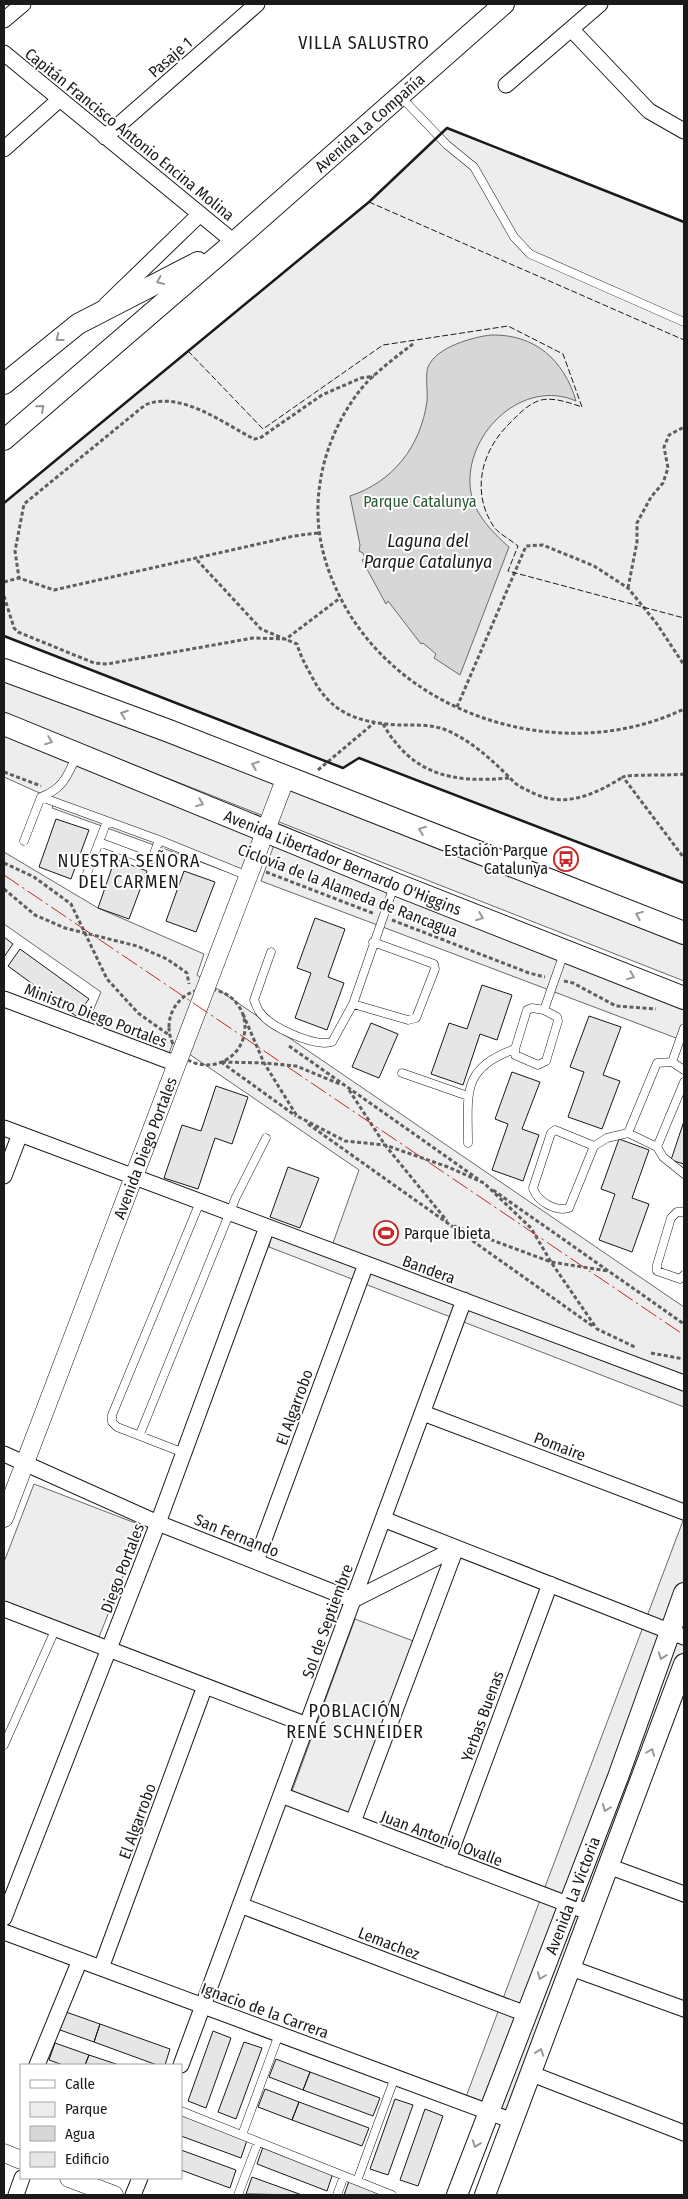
<svg xmlns="http://www.w3.org/2000/svg" width="688" height="2199" font-family="'Fira Sans Condensed',sans-serif">
<style>
.green{fill:#ededed;stroke:#6a6a6a}
.water{fill:#d7d7d7;stroke:#6a6a6a}
.building{fill:#e6e6e6;stroke:#1a1a1a}
.lines{fill:none;stroke-linecap:round;stroke-linejoin:round}
.service-casing{stroke:#1a1a1a;stroke-width:9}
.minor-casing{stroke:#1a1a1a;stroke-width:17}
.tertiary-casing{stroke:#1a1a1a;stroke-width:19}
.secondary-casing{stroke:#1a1a1a;stroke-width:22}
.primary-casing{stroke:#1a1a1a;stroke-width:24}
.path{stroke:#5f5f5f;stroke-width:3;stroke-dasharray:4 2.5;stroke-linecap:butt}
.service{stroke:#fff;stroke-width:8}
.minor{stroke:#fff;stroke-width:15}
.tertiary{stroke:#fff;stroke-width:18}
.secondary{stroke:#fff;stroke-width:20}
.primary{stroke:#fff;stroke-width:22}
.fence{stroke:#1a1a1a;stroke-width:1;stroke-dasharray:6 2.5;stroke-linecap:butt}
.wall{stroke:#1a1a1a;stroke-width:2.5}
.power{stroke:#c62828;stroke-width:1;stroke-dasharray:18 4 2.5 4;stroke-linecap:butt}
.oneway{stroke:#989898}
.labels{text-anchor:middle;stroke-width:4;stroke-linejoin:round;paint-order:stroke}
.street-label{font-size:16px;fill:#1a1a1a;stroke:#fff}
.park-label{font-size:16px;fill:#2b5a34;stroke:#fff}
.poi-label{font-size:16px;fill:#1a1a1a;stroke:#fff;text-anchor:end}
.neighbourhood-label{font-size:18px;letter-spacing:1px;fill:#1a1a1a;stroke:#fff}
.water-label{font-size:18px;font-style:italic;fill:#1a1a1a;stroke:#fff}
</style>
<rect width="100%" height="100%" fill="#fff"/>
<path class="green" d="M447 128 684 222V883L359 758 343 768 4 636V503L369 202Z
M4 678 684 941V981L4 714Z
M4 734 256 833 239 876 52 808 55 800 4 777Z
M275 842 684 1007V1041L261 881Z
M4 852 98 908 204 954 197 975 684 1307V1407L269 1247 271 1236 328 1257 359 1170 173 1043 166 1061 84 1032 101 992 4 924Z
M34 1484 143 1526 99 1637 4 1601V1562Z
M684 1518V1664L513 2121 464 2102Z
M355 1619 416 1642 349 1825 288 1802Z"/>
<path class="water" d="M491 335C535 334 564 360 576 401 524 378 467 431 470 485 472 512 490 530 509 547L460 675 434 658 436 654 423 643 421 644 388 601 386 604 362 560 365 558 363 553 359 551 360 545 350 496C393 482 421 446 427 401 428 391 425 375 428 367 436 347 473 337 491 335Z"/>
<path class="building" d="M56 819 89 830 71 879 39 867Z
M115 859 147 871 129 919 98 908Z
M184 871 215 882 196 932 166 921Z
M315 918 345 929 328 977 344 983 327 1030 295 1018 311 973 297 968Z
M4 937 13 944 4 957Z
M20 949 89 999 76 1016 8 966Z
M482 985 512 995 497 1040 480 1034 463 1085 431 1074 449 1023 467 1029Z
M589 1016 621 1027 603 1075 620 1081 602 1129 568 1117 584 1072 570 1067Z
M371 1023 398 1034 379 1078 352 1067Z
M512 1072 540 1082 522 1129 539 1135 523 1181 492 1170 508 1124 495 1119Z
M216 1086 248 1097 232 1144 215 1138 198 1189 164 1178 182 1125 201 1131Z
M684 1121V1164L671 1160Z
M619 1139 649 1150 632 1198 649 1204 632 1252 599 1240 615 1194 601 1189Z
M288 1167 319 1178 300 1228 270 1217Z
M66 2012 100 2024 94 2042 60 2030Z
M100 2024 170 2049 165 2065H157L94 2042Z
M213 2031 231 2038 206 2108 188 2101Z
M244 2042 262 2048 236 2119 218 2112Z
M55 2043 89 2055 85 2065H63L49 2060Z
M89 2055 119 2065H85Z
M276 2059 310 2072 303 2090 269 2077Z
M310 2072 380 2098 373 2116 303 2090Z
M265 2089 299 2102 292 2120 258 2107Z
M395 2099 413 2105 388 2175 370 2169Z
M299 2102 369 2128 362 2146 292 2120Z
M425 2109 443 2116 418 2186 400 2180Z
M181 2115 247 2140 241 2158 181 2136Z
M263 2147 333 2173 327 2191 257 2164Z
M181 2150 236 2170 230 2188 181 2170Z
M252 2177 302 2195 246 2194Z
M349 2181 388 2195H344Z"/>
<g class="lines">
<defs>
<path id="service" d="M401 97 447 145 474 167 514 237 530 254 684 322
M41 797 107 821 86 876
M159 840 248 876
M24 841 41 797C64 788 67 776 77 755
M99 842 147 860 152 859 159 840 107 821
M373 942 434 964 435 969 416 1018 408 1020 353 1004 394 886
M271 952 254 1000C256 1004 257 1008 259 1011 269 1027 314 1047 332 1042L353 1004
M532 1008 544 1010 557 1017 558 1021 546 1061 538 1065 515 1055V1049L527 1010Z
M544 1010 564 953
M672 1062 684 1028
M684 1070 672 1062 657 1063 628 1133 657 1147 684 1082
M402 1073 468 1096
M468 1143C468 1093 461 1068 515 1049
M594 1146 555 1130 551 1133 533 1188C537 1201 555 1212 569 1208L594 1146 607 1138 628 1133
M657 1147 663 1157 684 1174
M684 1212H677L671 1218 657 1265V1271L680 1279 684 1275
M140 1434 236 1197 266 1138
M184 1453 117 1427 112 1422V1415L200 1202
M4 1745 56 1628
M181 2111 392 2195
M242 2135 279 2034
M357 2181 395 2077
M238 2195 258 2142
M337 2195 344 2176"/>
<path id="minor" d="M4 20 23 4
M571 29 649 111 684 131
M4 53 234 242
M506 85 600 4
M105 137 257 4
M4 149 60 99
M106 305 200 214
M4 999 177 1064
M4 1128 684 1383
M4 1176 20 1134
M423 1413 684 1512
M4 1454 158 1523 353 1600 456 1548
M383 1519 684 1637
M256 1561 366 1264
M4 1609 307 1725
M281 1795 591 1913
M353 1822 456 1548
M448 1859 550 1584
M608 1866 684 1894
M240 1905 526 2014
M4 1918 158 1523 267 1227
M4 1932 513 2121
M101 1968 205 1686
M571 1968 684 2009
M37 2065 80 1960
M181 2065 464 1300
M532 2074 684 2133
M16 2195 22 2178
M133 2195 140 2178"/>
<g id="tertiary">
<path id="s1" d="M4 1518 286 777"/>
<path d="M4 2153 21 2160"/>
<path d="M69 2178 114 2195"/>
</g>
<g id="secondary">
<path d="M4 384 78 324 198 262"/>
<path id="s2" d="M4 440 234 242 504 4"/>
<path id="s3" d="M457 2195 618 1777 684 1593"/>
<path d="M485 2195 684 1664"/>
</g>
<g id="primary">
<path d="M4 670 169 731 684 933"/>
<path id="s4" d="M4 724 395 884 684 998"/>
</g>
</defs>
<use href="#service" class="service-casing"/>
<use href="#minor" class="minor-casing"/>
<use href="#tertiary" class="tertiary-casing"/>
<use href="#secondary" class="secondary-casing"/>
<use href="#primary" class="primary-casing"/>
<path class="path" d="M413 344C398 355 383 367 369 380 345 405 327 443 321 477 314 515 319 549 334 584 389 714 559 769 684 709
M318 533 294 536 54 590 19 578 15 551 24 504 145 405C180 390 223 423 254 439L260 438 322 395 361 378 374 376
M197 560 261 629 297 644C300 655 305 664 311 675 330 713 356 722 397 725 413 725 431 724 446 730 472 741 492 760 512 780 517 786 525 789 531 792 564 809 594 795 623 777
M4 582 19 578
M628 588 637 542V523L651 497 663 483 668 468 664 447 669 435 684 427
M4 596 14 628 18 632 94 663 107 664 253 638 286 639 340 598
M457 707 526 546 543 545 594 566 628 588 657 624 684 665
M383 724C413 776 453 783 509 778
M318 770 374 723
M4 772 41 786
M684 774C672 776 627 774 623 777L684 858
M4 863 34 877 71 904 107 979 138 1013 169 1035
M266 872 375 914
M4 889 35 915 65 928 137 946 167 959 187 973 189 984
M392 920 529 973 545 977
M564 981 573 983 616 1006 656 1009
M169 1027a38 38 0 1 1 76 0a38 38 0 1 1-76 0Z
M243 1014 264 1063 297 1116 345 1141 385 1145 448 1167 484 1183 531 1228 551 1262 597 1329 635 1347
M289 1046 478 1179
M221 1062 296 1116
M222 1062 264 1063 296 1066 340 1084
M349 1090 385 1145 447 1221
M308 1124 594 1327
M493 1190 684 1324
M454 1226 551 1262 608 1271
M651 1353 684 1359"/>
<use href="#service" class="service"/>
<use href="#minor" class="minor"/>
<use href="#tertiary" class="tertiary"/>
<use href="#secondary" class="secondary"/>
<use href="#primary" class="primary"/>
<path class="fence" d="M369 202 684 340
M188 351 263 429 383 345 508 326 563 354 582 407C570 403 554 397 541 400 527 404 517 416 507 426 481 453 471 493 494 527 499 534 511 540 518 546L508 571 684 618"/>
<path class="wall" d="M4 503 369 202 447 128 684 222
M4 636 343 768 359 758 684 883"/>
<path class="power" d="M4 875 684 1335"/>
</g>
<defs><path id="oneway-chevron" d="M-2-3.5L2.5 0L-2 3.5" fill="none" stroke-width="1.6" stroke-linecap="round" stroke-linejoin="round" transform="scale(1.25)"/></defs>
<g class="oneway">
<use href="#oneway-chevron" transform="translate(160 281) rotate(156)"/>
<use href="#oneway-chevron" transform="translate(59 338) rotate(142)"/>
<use href="#oneway-chevron" transform="translate(41 408) rotate(-41)"/>
<use href="#oneway-chevron" transform="translate(124 714) rotate(-160)"/>
<use href="#oneway-chevron" transform="translate(49 741) rotate(21)"/>
<use href="#oneway-chevron" transform="translate(255 765) rotate(-159)"/>
<use href="#oneway-chevron" transform="translate(200 803) rotate(22)"/>
<use href="#oneway-chevron" transform="translate(422 830) rotate(-159)"/>
<use href="#oneway-chevron" transform="translate(639 915) rotate(-158)"/>
<use href="#oneway-chevron" transform="translate(480 917) rotate(21)"/>
<use href="#oneway-chevron" transform="translate(631 976) rotate(22)"/>
<use href="#oneway-chevron" transform="translate(662 1656) rotate(109)"/>
<use href="#oneway-chevron" transform="translate(651 1752) rotate(-69)"/>
<use href="#oneway-chevron" transform="translate(606 1808) rotate(111)"/>
<use href="#oneway-chevron" transform="translate(541 1976) rotate(111)"/>
<use href="#oneway-chevron" transform="translate(540 2052) rotate(-70)"/>
<use href="#oneway-chevron" transform="translate(476 2144) rotate(110)"/>
</g>
<defs>
<symbol id="bus-ring" viewBox="-11 -11 22 22"><circle r="9.5" fill="#fff" stroke="#c62828" stroke-width="1.5"/><path d="M-5-6H5V4H4V6H2V4H-2V6H-4V4H-5ZM-3.5-4V0h7V-4ZM-3.5 1.2v1.5H-2V1.2ZM2 1.2v1.5H3.5V1.2Z" fill="#c62828"/></symbol>
<symbol id="stadium-ring" viewBox="-11 -11 22 22"><circle r="9.5" fill="#fff" stroke="#c62828" stroke-width="1.5"/><path d="M0-5a6.5 5 0 1 0 0 10a6.5 5 0 1 0 0-10ZM-3.5-1.8h7v3.6h-7Z" fill="#c62828"/></symbol>
</defs>
<g fill-rule="evenodd">
<use href="#bus-ring" x="552" y="845" width="28" height="28"/>
<use href="#stadium-ring" x="372" y="1219" width="28" height="28"/>
</g>
<g class="labels">
<g class="street-label">
<text transform="translate(170 57) rotate(-41)" y="6">Pasaje 1</text>
<text dy="6" stroke="none"><textPath href="#s2" startOffset="484">Avenida La Compañía</textPath></text>
<text transform="translate(130 134) rotate(39)" y="6">Capitán Francisco Antonio Encina Molina</text>
<text dy="6" stroke="none"><textPath href="#s4" startOffset="366">Avenida Libertador Bernardo O'Higgins</textPath></text>
<text transform="translate(348 890) rotate(21)" y="6">Ciclovía de la Alameda de Rancagua</text>
<text transform="translate(96 1015) rotate(21)" y="6">Ministro Diego Portales</text>
<text dy="6" stroke="none"><textPath href="#s1" startOffset="396">Avenida Diego Portales</textPath></text>
<text transform="translate(429 1269) rotate(20)" y="6">Bandera</text>
<text transform="translate(294 1407) rotate(-70)" y="6">El Algarrobo</text>
<text transform="translate(560 1446) rotate(21)" y="6">Pomaire</text>
<text transform="translate(237 1535) rotate(22)" y="6">San Fernando</text>
<text transform="translate(122 1568) rotate(-69)" y="6">Diego Portales</text>
<text transform="translate(327 1621) rotate(-70)" y="6">Sol de Septiembre</text>
<text transform="translate(482 1716) rotate(-70)" y="6">Yerbas Buenas</text>
<text transform="translate(137 1821) rotate(-70)" y="6">El Algarrobo</text>
<text transform="translate(442 1838) rotate(21)" y="6">Juan Antonio Ovalle</text>
<text dy="6" stroke="none"><textPath href="#s3" startOffset="321">Avenida La Victoria</textPath></text>
<text transform="translate(389 1943) rotate(21)" y="6">Lemachez</text>
<text transform="translate(265 2010) rotate(20)" y="6">Ignacio de la Carrera</text>
</g>
<g class="park-label">
<text x="420" y="507">Parque Catalunya</text>
</g>
<g class="poi-label">
<text x="548" y="856">Estación Parque<tspan x="548" dy="18">Catalunya</tspan></text>
<text x="404" y="1239" text-anchor="start">Parque Ibieta</text>
</g>
<g class="neighbourhood-label">
<text x="364" y="49">VILLA SALUSTRO</text>
<text x="129" y="867">NUESTRA SEÑORA<tspan x="129" dy="21">DEL CARMEN</tspan></text>
<text x="355" y="1717">POBLACIÓN<tspan x="355" dy="21">RENÉ SCHNEIDER</tspan></text>
</g>
<g class="water-label">
<text x="428" y="547">Laguna del<tspan x="428" dy="21">Parque Catalunya</tspan></text>
</g>
</g>
<rect width="688" height="2199" fill="none" stroke="#1a1a1a" stroke-width="10"/>
<rect x="20" y="2064" width="162" height="115" fill="#ffffff" stroke="#a3a3a3"/>
<rect x="30" y="2080" width="25" height="8" fill="#ffffff" stroke="#a3a3a3"/>
<text x="65" y="2089" font-size="15" fill="#1a1a1a">Calle</text>
<rect x="30" y="2102" width="25" height="15" fill="#ededed" stroke="#a3a3a3"/>
<text x="65" y="2114" font-size="15" fill="#1a1a1a">Parque</text>
<rect x="30" y="2126" width="25" height="15" fill="#d7d7d7" stroke="#a3a3a3"/>
<text x="65" y="2139" font-size="15" fill="#1a1a1a">Agua</text>
<rect x="30" y="2152" width="25" height="15" fill="#e6e6e6" stroke="#a3a3a3"/>
<text x="65" y="2164" font-size="15" fill="#1a1a1a">Edificio</text>
</svg>
